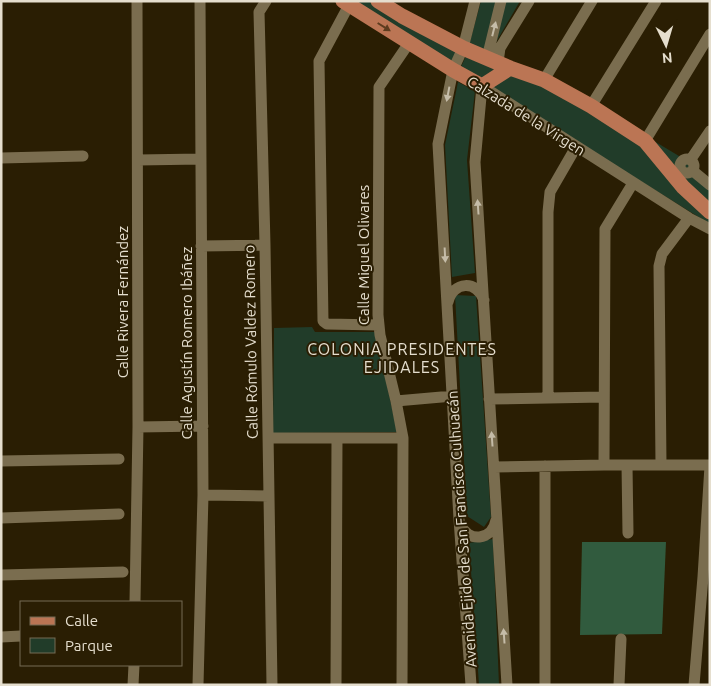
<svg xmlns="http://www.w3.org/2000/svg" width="711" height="686" font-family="Ubuntu,sans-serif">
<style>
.green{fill:#213c29}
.forest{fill:#315b3e}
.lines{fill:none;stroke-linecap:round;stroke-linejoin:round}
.minor{stroke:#7a6d4f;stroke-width:11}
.major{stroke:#bb7554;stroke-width:15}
.oneway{fill:#5d3c1f}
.oneway2{fill:#c5bca8}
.labels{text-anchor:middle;stroke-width:4;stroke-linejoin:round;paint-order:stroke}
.street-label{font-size:15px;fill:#e5dece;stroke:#2a1e03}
.neighbourhood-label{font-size:16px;letter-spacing:1px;fill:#e5dece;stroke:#2a1e03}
</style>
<rect width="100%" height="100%" fill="#2a1e03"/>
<path class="green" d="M351 1H368L401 21 457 50 451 63Z
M481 1H520L495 44V55L469 45Z
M466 56 497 69 480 79 460 69Z
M510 74 546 87 642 145 710 217V224L490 88Z
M458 82 475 91 467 160 475 273 452 277 445 145Z
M654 141 689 162 697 181 710 190V205L693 192Z
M455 295 476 296 491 517 484 527 467 516Z
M312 327 315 332H376L397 432 273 433 274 328Z
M493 539 499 685H479L469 543Z"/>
<path class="forest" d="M582 542H666L662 634 580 635Z"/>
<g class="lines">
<path class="minor" d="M266 1 259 12 265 245 272 685
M349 5 319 61 323 321 327 324 379 325
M487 58 501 1
M498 62 500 48 529 1
M544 80 592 1
M591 106 656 1
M645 141 710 34
M1 158 83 156
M680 166a7 7 0 1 1 14 0a7 7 0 1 1-14 0Z
M691 159 710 131
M138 160 201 159
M693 171 710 185
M201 246 265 245
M448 302C453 281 477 280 484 300
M548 397V212L550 192 576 147
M489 399 603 397
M396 401 453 396
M138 427 203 426
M268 438H403
M1 461 119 459
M661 464 659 266 662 254 689 218
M604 465 605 229 633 183
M627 465 628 533
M494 467 604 465H710
M203 495 269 496
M1 518 119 514
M460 524C468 543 492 541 496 520
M1 575 123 572
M135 602 138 427 137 1
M1 637 21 636
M133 685 134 665
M198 685 203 495 200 1
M336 685 337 438
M402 685 403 438 396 401 380 335 378 315 379 87 409 43
M471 685 459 519 438 144 453 70 463 48 475 1
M507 685 475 162 482 86 689 218 710 229
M545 685V466
M619 685 621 639
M694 685 703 577 710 466"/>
<path class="major" d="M343 1 453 70 482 86 510 68
M378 1 402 16 463 48 510 68 544 80 591 106 645 141 683 187 710 212"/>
</g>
<defs><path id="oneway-solid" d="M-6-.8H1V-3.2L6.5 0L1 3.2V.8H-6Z" transform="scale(1.25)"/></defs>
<use class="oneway" href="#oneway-solid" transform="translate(384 27) rotate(32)"/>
<g class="oneway2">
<use href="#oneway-solid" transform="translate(494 29) rotate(-76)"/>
<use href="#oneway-solid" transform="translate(448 94) rotate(101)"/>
<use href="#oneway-solid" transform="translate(478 207) rotate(-94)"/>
<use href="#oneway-solid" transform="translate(445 255) rotate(87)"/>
<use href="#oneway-solid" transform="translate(492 439) rotate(-94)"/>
<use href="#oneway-solid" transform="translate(504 636) rotate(-94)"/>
</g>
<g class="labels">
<g class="street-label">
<text transform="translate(526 116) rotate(32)" y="5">Calzada de la Virgen</text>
<text transform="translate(364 255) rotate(-90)" y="5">Calle Miguel Olivares</text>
<text transform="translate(123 302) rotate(-90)" y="5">Calle Rivera Fernández</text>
<text transform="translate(251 342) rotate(-91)" y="5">Calle Rómulo Valdez Romero</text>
<text transform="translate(187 343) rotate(-90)" y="5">Calle Agustín Romero Ibáñez</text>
<text transform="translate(462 529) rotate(-94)" y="5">Avenida Ejido de San Francisco Culhuacán</text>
</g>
<g class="neighbourhood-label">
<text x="402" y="355">COLONIA PRESIDENTES<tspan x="402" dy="18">EJIDALES</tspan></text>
</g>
</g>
<rect width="711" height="686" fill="none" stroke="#e5dece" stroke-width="5"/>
<rect x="20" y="601" width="162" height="65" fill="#2a1e03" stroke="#756b54"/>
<rect x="30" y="617" width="25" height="8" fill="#bb7554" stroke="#756b54"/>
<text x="65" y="626" font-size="15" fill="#e5dece">Calle</text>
<rect x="30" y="638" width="25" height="15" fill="#213c29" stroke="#756b54"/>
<text x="65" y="651" font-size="15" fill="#e5dece">Parque</text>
<g transform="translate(666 45) rotate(175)" stroke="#2a1e03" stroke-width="4" paint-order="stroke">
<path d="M0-4L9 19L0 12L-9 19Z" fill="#e5dece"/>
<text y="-8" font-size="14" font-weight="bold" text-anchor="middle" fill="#e5dece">N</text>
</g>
</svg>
